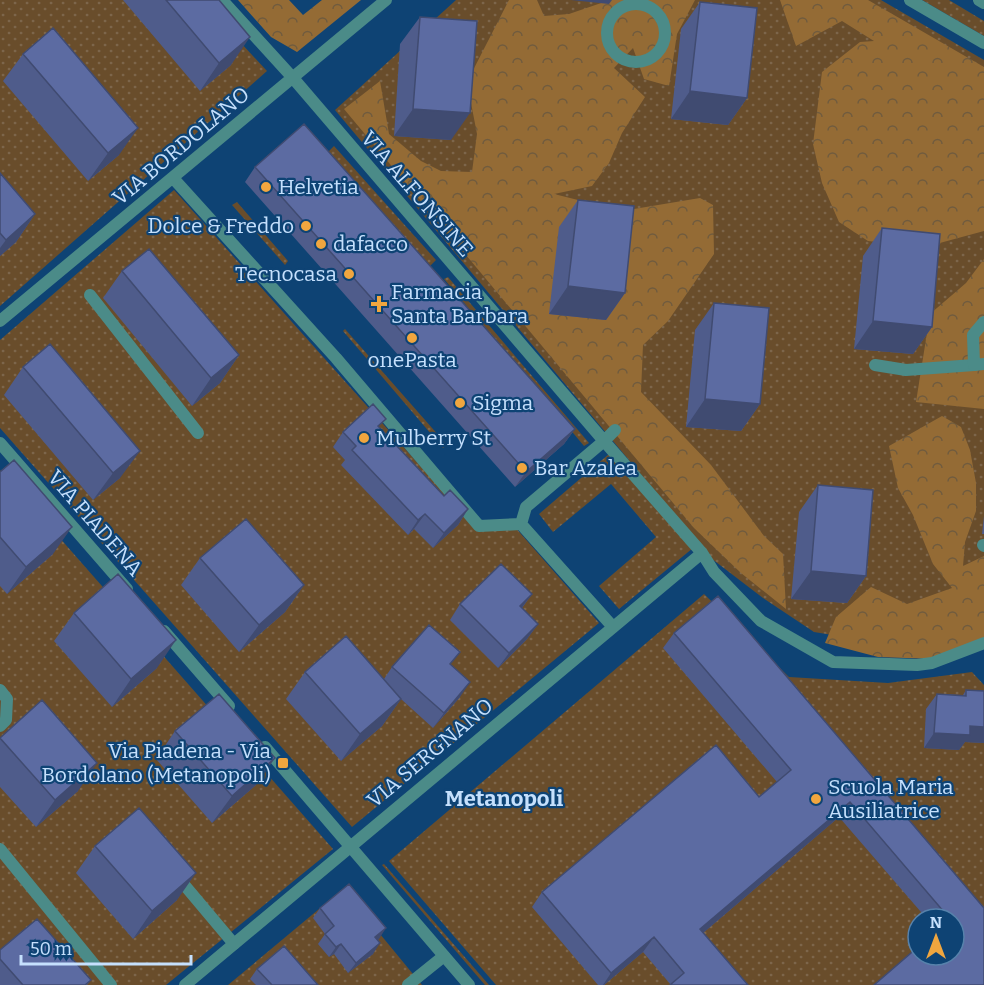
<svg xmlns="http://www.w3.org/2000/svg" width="984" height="985" font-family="Bitter,serif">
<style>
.grass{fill:url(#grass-dots);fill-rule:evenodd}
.forest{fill:url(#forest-crowns)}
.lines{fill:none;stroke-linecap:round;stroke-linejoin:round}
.service{stroke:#4b8b88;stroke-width:12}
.pedestrian{stroke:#4b8b88;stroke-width:12}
.minor{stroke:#4b8b88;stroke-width:12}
.tertiary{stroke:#4b8b88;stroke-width:12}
.wall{fill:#4f5c8b}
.shaded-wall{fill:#404b71}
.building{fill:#5c6ba2;stroke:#404b71;stroke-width:1.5}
.poi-dot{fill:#f0a63f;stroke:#0e4374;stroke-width:2}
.labels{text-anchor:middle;stroke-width:4.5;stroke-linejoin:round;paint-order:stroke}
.street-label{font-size:21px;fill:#c5e0fd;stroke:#0e4374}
.poi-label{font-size:21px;fill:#c5e0fd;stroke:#0e4374;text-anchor:start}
.neighbourhood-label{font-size:22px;font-weight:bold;fill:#c5e0fd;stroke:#0e4374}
</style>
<defs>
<pattern id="grass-dots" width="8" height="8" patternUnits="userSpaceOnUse" patternTransform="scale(1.5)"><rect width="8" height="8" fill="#694d2b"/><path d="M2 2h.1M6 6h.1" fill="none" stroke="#7d664b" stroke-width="1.8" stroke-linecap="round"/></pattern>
<pattern id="forest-crowns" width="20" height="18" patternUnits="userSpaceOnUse" patternTransform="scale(1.5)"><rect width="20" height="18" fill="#946b35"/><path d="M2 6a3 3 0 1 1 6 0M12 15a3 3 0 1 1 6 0" fill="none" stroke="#705b3e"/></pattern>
</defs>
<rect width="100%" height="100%" fill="#0e4374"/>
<path class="grass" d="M0 0H201L267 71 0 306Z
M456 0H881L984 60V621L888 644 814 632 763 598 712 559 335 110Z
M922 0H949L984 21V36Z
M334 146 436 260 430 266 328 152Z
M174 190 475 527 514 526 599 623 352 827 0 428V340Z
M237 202 288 261 285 265 232 205Z
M448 277 589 443 584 446 444 279Z
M345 329 447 445 443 448 343 331Z
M609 454 693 548 619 609 599 586 656 537 611 484 553 532 539 514Z
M0 470 333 849 166 985H0Z
M704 594 789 677 888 683 972 672 984 685V985H496L389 861ZM918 919H954V955H918Z
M384 864 489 985H485L382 865Z
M343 889 422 985H228Z"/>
<path class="forest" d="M238 0H289L303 15 322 0H361L297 52 271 37Z
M509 0H537L544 16 569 14 610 0H695L677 34 669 86 644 79 633 48 614 68 645 97 622 133 609 163 592 186 554 194 622 211 700 198 713 205 714 254 668 321 643 345 641 392 711 465 764 536 783 554 786 609 741 573 694 528 344 109 380 81 389 134 421 161 441 171 472 172 477 134 467 82Z
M780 0H868L984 67V231L925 247 868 241 839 222 822 183 813 144 822 72 860 42 874 41 842 21 796 46Z
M984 259V409L916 402 930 314 966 283Z
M942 416 961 427 970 450 976 483V511L965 542 963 566 984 556V647L934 659 878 657 825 643 836 617 871 587 907 604 952 588 933 564 913 515 898 488 889 446Z"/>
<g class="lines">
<path class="service" d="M875 365 906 370 974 365
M983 545 984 546
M176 875 234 944
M408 985 444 956"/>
<path class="pedestrian" d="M90 295 198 433"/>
<path class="minor" d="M222 0 293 78 604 441 526 507 521 524
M607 33a29 29 0 1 1 58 0a29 29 0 1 1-58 0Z
M173 178 336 358 479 526 521 524
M0 321 386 0
M984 322 973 335 974 365 984 364
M615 430 604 441 702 553 714 572 761 621 833 662 917 665 932 663 984 643
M0 443 127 589
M521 524 613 627
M164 631 229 706
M0 690 7 699 6 720 0 726
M265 747 469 985
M0 849 111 985
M185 985 702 553"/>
<path class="tertiary" d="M910 0 984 43
M979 0 984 3"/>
</g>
<path class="wall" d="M123 0H219L231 65 200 91Z
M700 2 747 98 728 125 671 119 681 29Z
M420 17 451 140 394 136 400 44Z
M23 54 119 155 88 181 3 81Z
M255 167 575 429 564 444 515 487 245 182Z
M0 173 35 214 16 242 0 256Z
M578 200 625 293 606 320 549 314 559 227Z
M882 228 932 327 913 354 854 349 863 256Z
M122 271 239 355 220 383 192 406 103 298Z
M714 303 760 404 741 431 686 427 695 330Z
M23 367 120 478 93 500 4 395Z
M380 428 444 496 468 509 458 525 433 548 414 529 408 535 341 465 345 460 333 447 343 432Z
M0 472 53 554 7 594 0 586Z
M818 485 866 576 847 603 791 599 799 512Z
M984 516V534H982Z
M200 558 304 585 285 612 239 652 181 585Z
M532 594 522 608 538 624 527 639 498 668 450 620 460 604Z
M718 596 954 919H927L839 817 703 933 748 985H671L643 952 604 985H598L532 907 542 892 759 797 777 782 663 648 674 633Z
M74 613 157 668 112 707 54 641Z
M451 665 460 697 433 728 401 699 382 726 341 761 286 699 305 672 384 679 392 667Z
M966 690 984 691V743L965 742 959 750 924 748 926 709 937 694 963 695Z
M175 731 256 785 212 823 156 759Z
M0 737 78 791 36 827 0 787Z
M95 846 177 900 133 939 76 873Z
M320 908 379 939 377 940 373 954 348 973 334 954 329 957 318 944 325 934 313 918Z
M0 950 91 980 87 985H0Z
M257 969 318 985H256L250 979Z"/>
<path class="shaded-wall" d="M571 0H612L609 4Z
M250 37 231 65 200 91 219 63Z
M690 91 747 98 728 125 671 119Z
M413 109 470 113 451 140 394 136Z
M138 128 119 155 88 181 108 153Z
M35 214 16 242 0 256V248L6 240Z
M568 286 625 293 606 320 549 314Z
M873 321 932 327 913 354 854 349Z
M239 355 220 383 192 406 211 378Z
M705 399 760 404 741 431 686 427Z
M575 429 564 444 515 487 526 472Z
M140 451 120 478 93 500 113 473Z
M468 509 458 525 433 548 444 533Z
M425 514 414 529 408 535 418 520Z
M72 527 53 554 7 594 26 567Z
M811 571 866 576 847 603 791 599Z
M304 585 285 612 239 652 259 625Z
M532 594 521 609 520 606Z
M538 624 527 639 498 668 509 653Z
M176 640 157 668 112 707 131 679Z
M470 682 460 697 433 728 444 713Z
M401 699 382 726 341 761 360 734Z
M970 726 984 727V743L965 742 959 750 924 748 934 733Z
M275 758 256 785 212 823 232 796Z
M97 763 78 791 36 827 55 800Z
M850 802 839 817 690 944 700 929Z
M196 873 177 900 133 939 152 911Z
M386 928 379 939 368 948 375 937Z
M654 937 643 952 604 985H603L611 973Z
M380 943 373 954 348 973 356 963Z
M341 944 334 954 329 957 336 947Z"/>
<path class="building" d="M166 0H219L250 37 219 63Z
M700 2 757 8 747 98 690 91Z
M420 17 477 21 470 113 413 109Z
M53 28 138 128 108 153 23 54Z
M304 124 575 429 526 472 255 167Z
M0 173 35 214 6 240 0 233Z
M578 200 634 206 625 293 568 286Z
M882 228 940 234 932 327 873 321Z
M149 249 239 355 211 378 122 271Z
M714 303 769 308 760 404 705 399Z
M50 344 140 451 113 473 23 367Z
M373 404 386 419 378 426 444 496 450 490 468 509 444 533 425 514 418 520 352 450 356 446 343 432Z
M14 460 72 527 26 567 0 537V472Z
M818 485 873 490 866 576 811 571Z
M246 519 304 585 259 625 200 558Z
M501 564 532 594 520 606 538 624 509 653 460 604Z
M118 574 176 640 131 679 74 613Z
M718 596 984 908V985H874L918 947V955H954V919H950L850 802 700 929 748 985H670L684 973 654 937 611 973 542 892 716 745 759 797 791 770 674 633Z
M429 625 460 652 450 664 470 682 444 713 392 667Z
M346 636 401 699 360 734 305 672Z
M966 690 984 691V727L970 726V735L934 733 937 694 966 696Z
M219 694 275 758 232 796 175 731Z
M42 700 97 763 55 800 0 738Z
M139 808 196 873 152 911 95 846Z
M349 884 386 928 375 937 380 943 356 963 341 944 336 947 325 934 334 926 320 908Z
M37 919 91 980 85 985H23L0 959V950Z
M284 946 318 985H272L257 969Z"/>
<g class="poi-dot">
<circle cx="266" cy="187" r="6"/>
<circle cx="306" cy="226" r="6"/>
<circle cx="321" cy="244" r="6"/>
<circle cx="349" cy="274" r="6"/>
<path d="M376 295h6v6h6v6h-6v6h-6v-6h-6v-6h6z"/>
<circle cx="412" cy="338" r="6"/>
<circle cx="460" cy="403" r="6"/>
<circle cx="364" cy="438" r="6"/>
<circle cx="522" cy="468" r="6"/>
<rect x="277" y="757" width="12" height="12" rx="3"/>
<circle cx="816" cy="799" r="6"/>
</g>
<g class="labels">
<g class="street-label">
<text transform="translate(181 146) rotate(-40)" y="7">VIA BORDOLANO</text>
<text transform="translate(417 194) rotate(49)" y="7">VIA ALFONSINE</text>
<text transform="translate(95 523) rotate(49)" y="7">VIA PIADENA</text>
<text transform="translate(430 753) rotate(-40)" y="7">VIA SERGNANO</text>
</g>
<g class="poi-label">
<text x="278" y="194">Helvetia</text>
<text x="294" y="233" text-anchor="end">Dolce &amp; Freddo</text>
<text x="333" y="251">dafacco</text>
<text x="337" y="281" text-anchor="end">Tecnocasa</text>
<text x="391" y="299">Farmacia<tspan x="391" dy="24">Santa Barbara</tspan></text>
<text x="412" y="367" text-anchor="middle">onePasta</text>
<text x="472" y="410">Sigma</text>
<text x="376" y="445">Mulberry St</text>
<text x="534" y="475">Bar Azalea</text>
<text x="271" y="758" text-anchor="end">Via Piadena - Via<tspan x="271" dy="24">Bordolano (Metanopoli)</tspan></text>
<text x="828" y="794">Scuola Maria<tspan x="828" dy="24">Ausiliatrice</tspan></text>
</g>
<g class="neighbourhood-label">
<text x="504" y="806">Metanopoli</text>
</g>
</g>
<g transform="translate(936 937)"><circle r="28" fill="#0e4374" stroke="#5782ab" stroke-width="1.5"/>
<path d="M0-4.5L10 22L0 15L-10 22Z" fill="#f0a63f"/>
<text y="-9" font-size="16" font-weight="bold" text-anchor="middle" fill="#c5e0fd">N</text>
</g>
<path d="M21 955v9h170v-9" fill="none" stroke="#c5e0fd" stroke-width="3"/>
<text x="30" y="955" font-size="18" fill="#c5e0fd" stroke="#0e4374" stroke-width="4.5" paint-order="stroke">50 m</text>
</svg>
